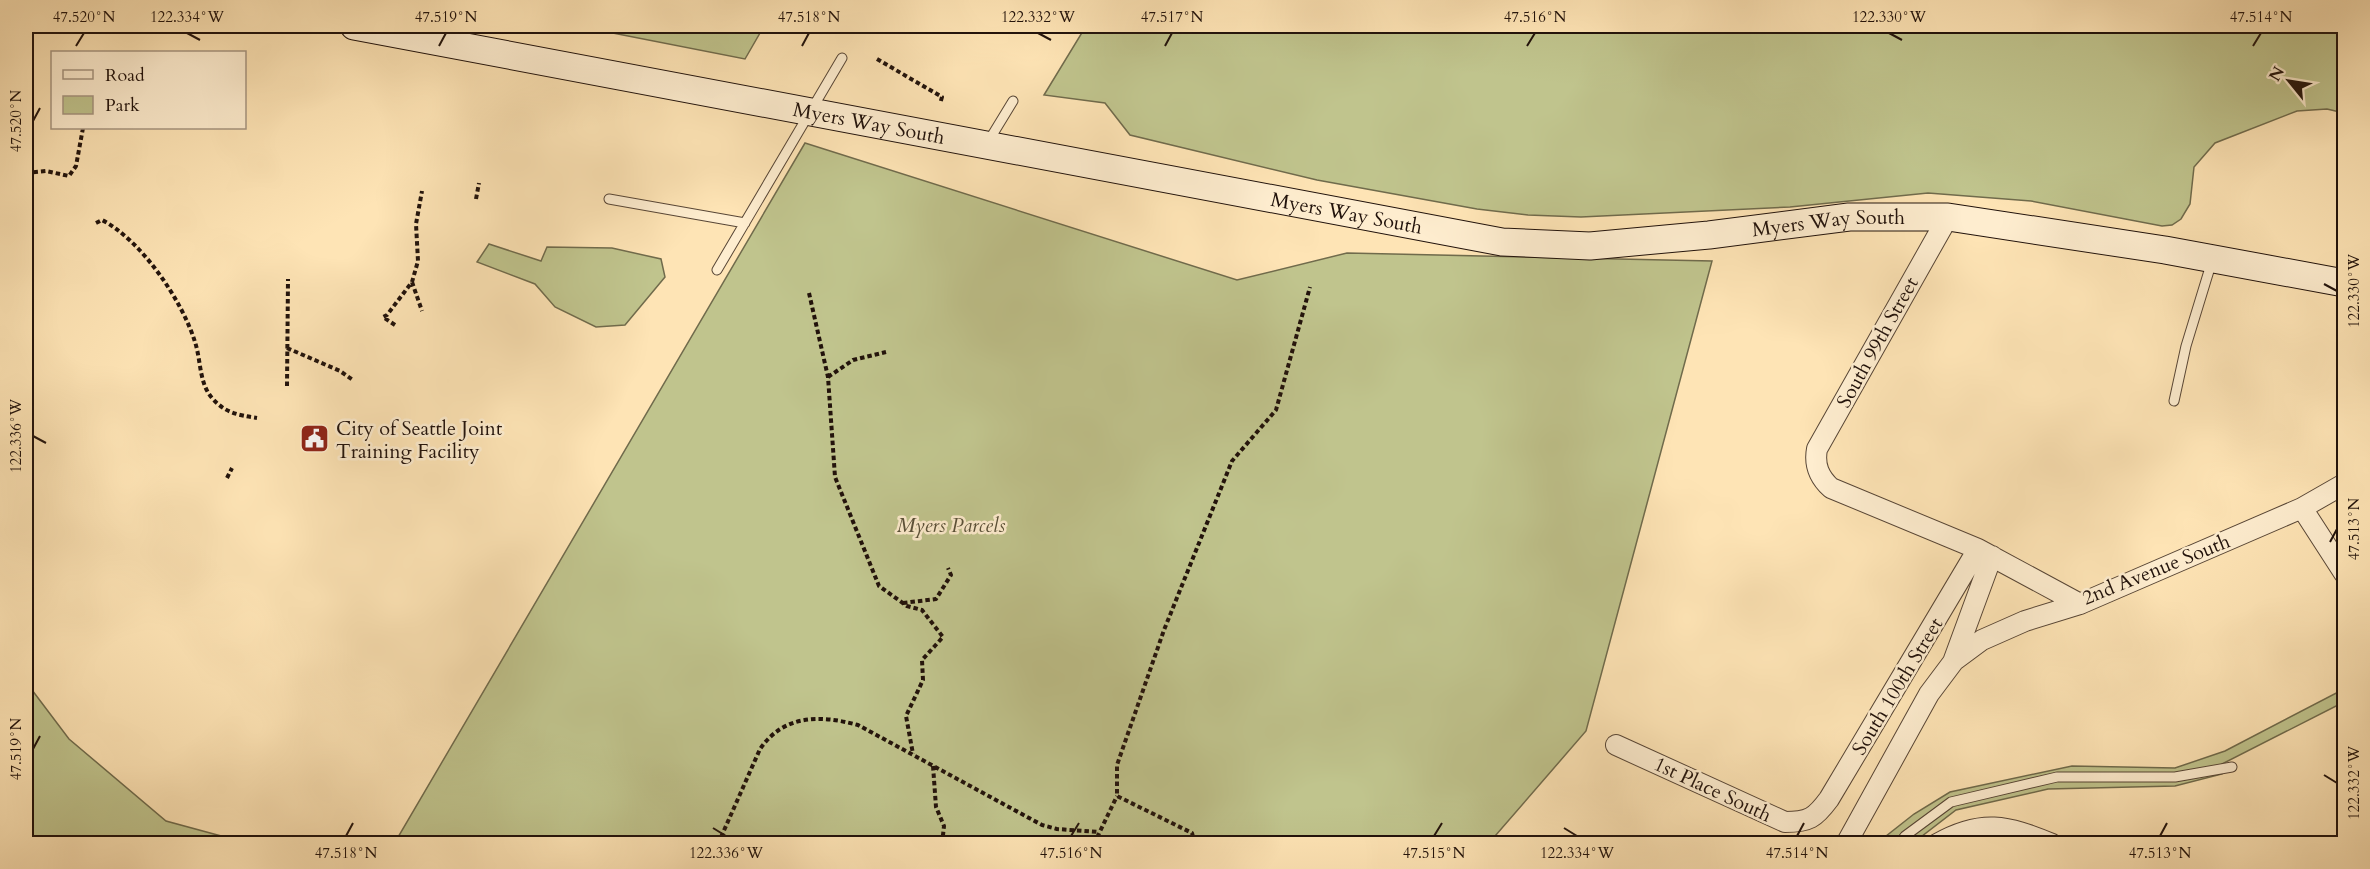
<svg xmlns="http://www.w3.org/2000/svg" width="2370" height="869" font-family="Cardo,serif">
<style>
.green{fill:#c0c48d;stroke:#706b4c;stroke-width:1.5}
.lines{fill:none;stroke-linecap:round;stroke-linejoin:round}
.service-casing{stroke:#584636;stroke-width:11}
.minor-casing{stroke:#584636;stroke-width:22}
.secondary-casing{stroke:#21120b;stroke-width:29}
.path{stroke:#21120b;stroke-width:4;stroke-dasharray:4.5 3;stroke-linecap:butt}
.service{stroke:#feedcf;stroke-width:9}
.minor{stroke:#feedcf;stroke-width:20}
.secondary{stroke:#feedcf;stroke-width:27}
.ticks{fill:none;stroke:#21120b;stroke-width:2}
.labels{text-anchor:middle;stroke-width:5;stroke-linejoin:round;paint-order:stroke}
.street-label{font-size:20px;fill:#21120b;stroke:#feedcf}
.poi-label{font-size:20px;fill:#21120b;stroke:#feedcf;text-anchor:start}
.park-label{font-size:20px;font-style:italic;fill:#595038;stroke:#feedcf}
.neatline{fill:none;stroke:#21120b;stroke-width:2}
.ticks-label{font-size:15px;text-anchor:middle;fill:#21120b}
</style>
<rect width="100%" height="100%" fill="#fee4b5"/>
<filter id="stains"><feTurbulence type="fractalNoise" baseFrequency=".00333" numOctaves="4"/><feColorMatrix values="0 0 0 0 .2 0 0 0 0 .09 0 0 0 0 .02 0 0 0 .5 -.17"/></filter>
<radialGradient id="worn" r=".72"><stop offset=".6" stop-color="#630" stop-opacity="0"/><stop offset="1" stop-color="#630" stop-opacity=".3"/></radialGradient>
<path class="green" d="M577 26H764L745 59Z
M1086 26H2344V113L2327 109 2297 111 2215 143 2194 167 2190 204 2181 219 2172 225 2162 226 2031 201 1928 193 1790 207 1581 217 1528 215 1477 209 1317 180 1130 135 1105 103 1044 95Z
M805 143 1237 280 1347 253 1712 261 1586 731 1489 843 394 844Z
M489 244 541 261 547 247 612 248 661 259 665 277 625 325 596 327 555 307 535 284 477 262Z
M26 682 69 739 166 821 247 843H26Z
M2344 689V702L2222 764V774L2175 786 2048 789 1956 810 1913 843 1876 844 1914 814 1950 792 2072 766 2175 768 2225 751Z"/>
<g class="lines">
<defs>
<path id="service" d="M988 142 1013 101
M609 199 745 223
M717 270 842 58
M2174 401 2186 346 2212 261
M1899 844 1905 836 1951 802 2057 777H2175L2232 767"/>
<path id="minor" d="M1948 217 1817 449C1814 465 1819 477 1831 488L1978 549 2080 604 2302 508 2344 484
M2302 508 2344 573
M1955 660 1982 640 2025 621 2080 604
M1616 745 1785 822C1809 822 1815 818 1829 799L1978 549
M1846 844 1929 694 1953 662 1992 556
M1937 844C1981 819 2007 825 2052 844"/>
<g id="secondary">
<path id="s1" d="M354 26 1502 242 1590 246 1709 235 1849 217H1948L2165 250 2344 283"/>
</g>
</defs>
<use href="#service" class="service-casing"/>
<use href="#minor" class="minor-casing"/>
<use href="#secondary" class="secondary-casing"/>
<path class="path" d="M877 59 942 97 940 104
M26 173 46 171 69 176 76 166 83 128H80
M476 199 479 183
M96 223 102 220C141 240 182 300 195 342 201 360 199 383 212 398 225 413 238 415 257 418
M412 282 422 311
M809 293 828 377 835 477 879 586 907 606 922 610 943 637 922 660 923 680 906 716 913 754
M395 325 383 317 387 315 412 282 418 261 416 224 422 191
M287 348 340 371 353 380
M828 377 853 360 886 352
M287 386 288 279
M227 478 232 468
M903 603 936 599 951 575 948 568
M933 766 936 807 944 826 942 844
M718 844 760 749C784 714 821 715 858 725L1042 825 1057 829 1099 832
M1094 844 1117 796
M1195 844 1192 833 1117 796V765L1164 630 1232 461 1276 410 1310 287"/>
<use href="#service" class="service"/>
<use href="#minor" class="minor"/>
<use href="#secondary" class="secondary"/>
</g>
<path class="ticks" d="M187 33 200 40M1038 33 1051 40M1889 33 1902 40M76 46 84 33M439 46 446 33M802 46 809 33M1165 46 1172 33M1527 46 1535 33M2253 46 2261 33M33 121 40 108M2324 284 2337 291M33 436 46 443M2330 542 2337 529M33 749 40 736M2324 775 2337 783M713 828 726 836M1564 828 1577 836M346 836 353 823M1071 836 1079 823M1434 836 1442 823M1797 836 1804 823M2160 836 2167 823"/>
<defs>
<symbol id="civic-square" viewBox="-11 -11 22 22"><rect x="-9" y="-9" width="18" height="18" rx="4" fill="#8f2418" stroke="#feedcf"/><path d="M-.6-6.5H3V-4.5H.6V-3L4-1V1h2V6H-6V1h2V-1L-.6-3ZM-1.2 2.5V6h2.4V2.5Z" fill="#fff"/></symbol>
</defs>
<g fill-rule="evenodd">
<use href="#civic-square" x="298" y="422" width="33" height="33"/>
</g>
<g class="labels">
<g class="street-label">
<text dy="7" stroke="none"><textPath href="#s1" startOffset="524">Myers Way South</textPath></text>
<text dy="7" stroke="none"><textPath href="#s1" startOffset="1010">Myers Way South</textPath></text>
<text dy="7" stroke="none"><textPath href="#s1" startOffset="1496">Myers Way South</textPath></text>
<text transform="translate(1877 342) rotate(-61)" y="7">South 99th Street</text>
<text transform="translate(2156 569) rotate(-22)" y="7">2nd Avenue South</text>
<text transform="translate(1897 686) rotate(-59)" y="7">South 100th Street</text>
<text transform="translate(1713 789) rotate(25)" y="7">1st Place South</text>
</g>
<g class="poi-label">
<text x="336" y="435">City of Seattle Joint<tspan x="336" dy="23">Training Facility</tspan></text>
</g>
<g class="park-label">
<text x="951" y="532">Myers Parcels</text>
</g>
</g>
<rect width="2370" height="869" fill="none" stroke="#fee4b5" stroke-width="66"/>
<rect x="51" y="51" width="195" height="78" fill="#feedcf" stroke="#a69581" stroke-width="1.5"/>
<rect x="63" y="70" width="30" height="9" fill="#feedcf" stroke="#a69581" stroke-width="1.5"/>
<text x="105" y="81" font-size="18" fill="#21120b">Road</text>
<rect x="63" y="96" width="30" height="18" fill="#c0c48d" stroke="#a69581" stroke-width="1.5"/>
<text x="105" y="111" font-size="18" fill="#21120b">Park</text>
<g transform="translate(2289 81) rotate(300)" stroke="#feedcf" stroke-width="4.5" paint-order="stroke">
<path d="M0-4.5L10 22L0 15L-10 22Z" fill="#21120b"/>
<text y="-9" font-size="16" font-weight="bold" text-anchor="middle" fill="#21120b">N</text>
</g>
<rect x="33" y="33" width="2304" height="803" class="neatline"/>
<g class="ticks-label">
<text x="84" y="22">47.520°N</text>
<text x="187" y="22">122.334°W</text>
<text x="446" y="22">47.519°N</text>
<text x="809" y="22">47.518°N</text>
<text x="1038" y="22">122.332°W</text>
<text x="1172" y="22">47.517°N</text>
<text x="1535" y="22">47.516°N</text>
<text x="1889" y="22">122.330°W</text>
<text x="2261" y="22">47.514°N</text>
<text transform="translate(16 121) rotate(-90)" y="5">47.520°N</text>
<text transform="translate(2354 291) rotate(-90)" y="5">122.330°W</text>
<text transform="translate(16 436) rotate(-90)" y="5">122.336°W</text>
<text transform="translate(2354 529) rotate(-90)" y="5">47.513°N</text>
<text transform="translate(16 749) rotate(-90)" y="5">47.519°N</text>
<text transform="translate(2354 783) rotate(-90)" y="5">122.332°W</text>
<text x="346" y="858">47.518°N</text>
<text x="726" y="858">122.336°W</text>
<text x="1071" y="858">47.516°N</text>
<text x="1434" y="858">47.515°N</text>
<text x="1577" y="858">122.334°W</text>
<text x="1797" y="858">47.514°N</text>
<text x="2160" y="858">47.513°N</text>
</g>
<rect width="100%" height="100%" filter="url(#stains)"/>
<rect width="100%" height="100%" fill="url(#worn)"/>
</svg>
